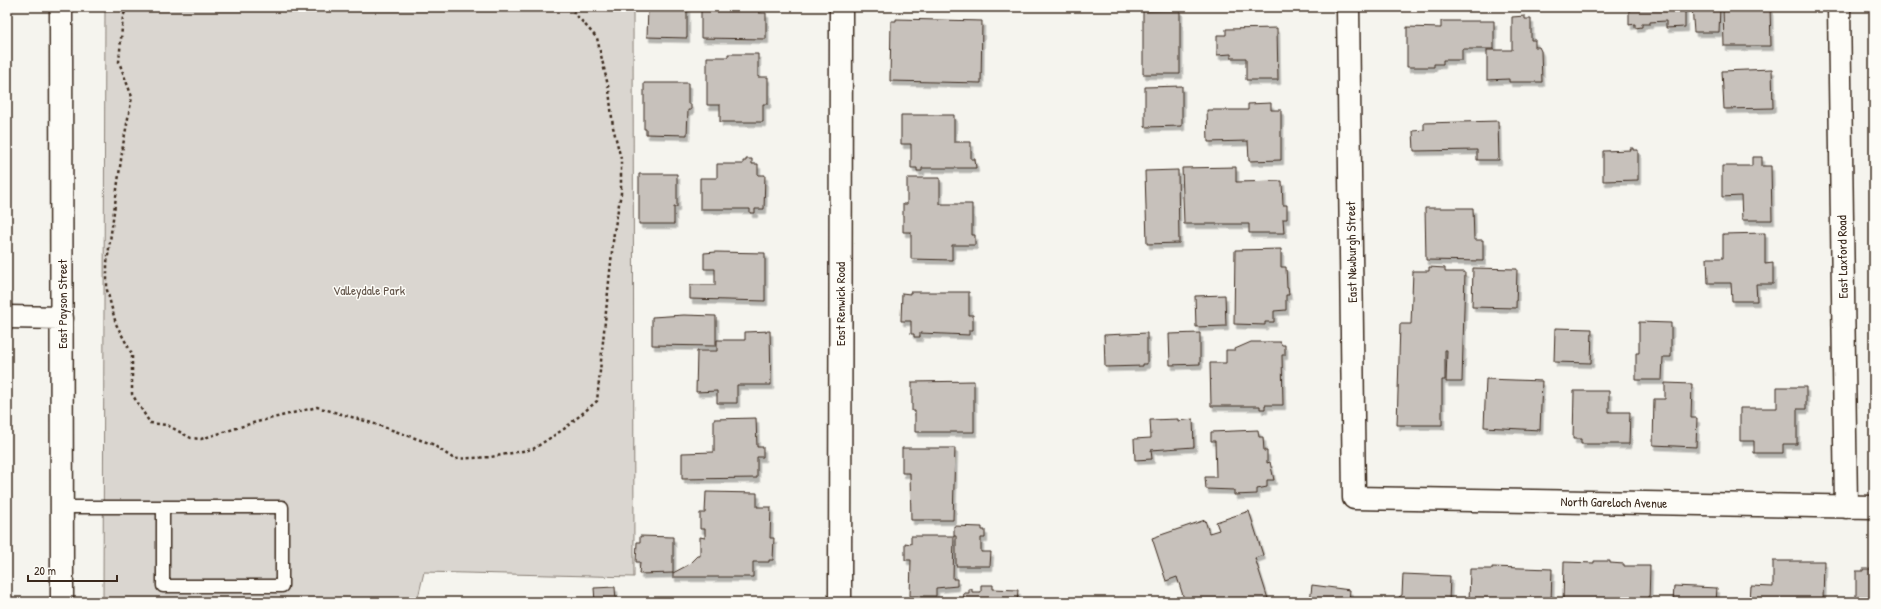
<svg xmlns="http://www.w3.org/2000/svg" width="1881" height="609" font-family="'Patrick Hand',sans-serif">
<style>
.green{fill:#dad6d0;stroke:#8a8077}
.building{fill:#c7c1bb;stroke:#3b2a1e;filter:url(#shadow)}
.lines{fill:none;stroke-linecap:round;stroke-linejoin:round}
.service-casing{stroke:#3b2a1e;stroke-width:15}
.minor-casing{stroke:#3b2a1e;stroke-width:25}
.path{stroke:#3b2a1e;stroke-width:2.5;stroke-dasharray:3 3;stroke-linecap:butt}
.service{stroke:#fdfcf7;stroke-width:12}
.minor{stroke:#fdfcf7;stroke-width:22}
.labels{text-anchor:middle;stroke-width:3;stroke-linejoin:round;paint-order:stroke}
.street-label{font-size:13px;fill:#3b2a1e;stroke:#fdfcf7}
.park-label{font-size:13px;fill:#63554a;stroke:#fdfcf7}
</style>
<defs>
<filter id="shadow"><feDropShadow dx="2.5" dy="4.5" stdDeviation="0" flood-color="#0004"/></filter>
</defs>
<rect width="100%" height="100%" fill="#f5f4ee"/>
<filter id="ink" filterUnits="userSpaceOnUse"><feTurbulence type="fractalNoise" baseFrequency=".025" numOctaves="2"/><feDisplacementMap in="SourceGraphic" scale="8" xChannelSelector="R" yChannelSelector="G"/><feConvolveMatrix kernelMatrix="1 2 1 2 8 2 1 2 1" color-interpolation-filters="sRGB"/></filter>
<g filter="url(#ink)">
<path class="green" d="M105 7H633L634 577 424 572 417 602H103Z"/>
<path class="building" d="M648 7H687V38L647 37Z
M701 7H759V13H766V39L701 38Z
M1629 7H1685V27L1666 28V21L1650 22V24H1642V27L1635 28V24L1629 25Z
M1692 7H1720L1719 32H1694Z
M1723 7H1770L1771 46H1724Z
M1180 10V74H1143V11Z
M1525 16V19H1531V40H1535V47H1539L1541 51 1542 82H1509V79L1487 80V50H1512V17Z
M896 19 982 21 981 83 890 81 891 21H896Z
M1441 21H1494V49H1462V60H1443V64H1434V67H1407V27L1441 28Z
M1277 28 1278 80H1246V58H1231V54L1217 55V35H1226V29Z
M728 54H758V77H768V104H763V122H720V105H707V57H728Z
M1772 69 1773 108 1724 109 1722 71Z
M644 83H688V104H691V110H688L687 135 646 134V129H644Z
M1182 86V126L1145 127V87Z
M1271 103V110H1281V160L1249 161 1248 141 1208 142 1207 110H1248V104Z
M901 115H954V142H971V159H975L976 168H922V171H917V168H911V144H901Z
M1498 121 1499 160H1477V150L1414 151 1413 131 1424 130V123Z
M1630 148H1633V150H1638V180L1603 181V151L1631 150Z
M1752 157H1762V166H1771L1772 220H1742L1741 196 1722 197V166H1752Z
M746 159H752V164H758V175H765L764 209H755V213H750V209H700V178H717V164H743V161H746Z
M1236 167V182L1282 181 1283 205H1287V219H1283L1284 233H1249V224H1184L1182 168Z
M1178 170 1179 243 1147 244 1145 171Z
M639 174H677V207H674V224H639Z
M907 178H940V204H972V235H975V245H952V260L911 259V232H903V204H907Z
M1425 208H1473L1474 240H1483V261L1426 260Z
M1765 233V264L1773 263V284H1756L1757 301H1732L1731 283H1708L1707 258H1723V234Z
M1281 249V267H1286L1287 288H1288L1289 295H1286V310L1274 311V322H1265V325L1234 324 1235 250Z
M716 252 765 253V301L690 299V285H715V269H704V253Z
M1429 267 1445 268V272H1465L1462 382H1446L1447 350H1445V380H1442V425H1397L1400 324H1411L1413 271H1429Z
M1473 268 1517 269 1516 308 1472 307Z
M910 292H969V315H973V330H969V335L920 333V337H914V334H911V321H901L902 293 910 294Z
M1225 295 1226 326 1196 327 1195 296Z
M684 315 716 316V346L652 345V317Z
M1639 322 1671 323V357H1663L1662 380H1636V353H1639Z
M1555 328 1592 329 1591 363 1554 362Z
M770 331 771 385H737V403H717V391L696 392 697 351H717V340H745V332Z
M1147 333V364H1143V366L1105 367 1104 335Z
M1200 333V364L1170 365 1169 334Z
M1251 342H1280L1282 345H1285V355H1282L1283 405H1265V409H1260V406H1211L1210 363H1226V350H1235V349Z
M1486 379 1542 381 1540 430 1484 427Z
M974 381V432H915V411H912V382Z
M1665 383 1692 384 1691 418H1697L1696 447 1653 445 1654 399H1665Z
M1777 387H1806V409H1797V444H1783V453H1754V441H1740V408H1777Z
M1574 391H1609V412H1630L1629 444H1581V439H1573Z
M756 418 757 447H763V457H757V478L682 479V453L714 452V419Z
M1178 419V421L1193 419 1194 447 1151 450 1152 459 1135 460 1134 439 1151 438 1150 420Z
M1258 430 1259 437H1263L1264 451H1267V463L1270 462 1274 480H1267V487L1257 489V494L1234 495V490L1206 489 1205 477H1216L1215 441H1211V432Z
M902 448H955L953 520H911L910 473H902Z
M706 492 757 493V507H771L770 538H774L773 560H769V562H753V577H673V573L688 565 697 556H700V537L705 538V529H700V513H705Z
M1249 511 1263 555 1255 558 1269 602H1185L1177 577 1166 581 1152 538 1205 520 1209 533 1219 530 1216 522Z
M954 526 982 527V530H985V538H981V552H991L990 566H956V536H954Z
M640 536 673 537V573L639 574 640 562H636L637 542H640Z
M911 536H954L953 579H957V586L936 588V596H910L911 560H905V543L911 544Z
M1594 561H1610V563L1624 564V566H1650L1649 602H1563L1564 562 1594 563Z
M1773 561H1824L1823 602H1750L1751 586 1773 587Z
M1492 567 1552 569 1551 602H1469L1470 569H1492Z
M1863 569H1874V602H1856V571H1863Z
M1403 574 1450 576 1449 602 1399 601V597L1402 595Z
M981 585H993V589L1018 590 1017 602H963L964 593H969V589H972V592H981Z
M1312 585 1350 590 1349 602H1310Z
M1674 586 1717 588 1716 602H1673Z
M615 587 616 602H595L594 588Z"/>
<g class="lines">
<defs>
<path id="service" d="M62 507H282V586H163V507"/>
<path id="minor" d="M61 7 62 602
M1348 7 1354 498 1874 507
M1839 7 1846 507
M7 317 62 318
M840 602 841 7"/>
</defs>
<use href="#service" class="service-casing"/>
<use href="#minor" class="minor-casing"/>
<path class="path" d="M128 7 123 16 119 62 132 97 123 145 107 263V290L116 324 132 354V394L150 423 167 425 191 438 201 439 253 423 317 407 372 423 432 444 454 459 491 457 533 449 564 429 597 401 614 232 621 193V159L613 127 609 90 597 38 569 7"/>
<use href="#service" class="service"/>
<use href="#minor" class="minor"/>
</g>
</g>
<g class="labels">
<g class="street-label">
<text transform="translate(1351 252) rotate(-91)" y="5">East Newburgh Street</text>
<text transform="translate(1842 257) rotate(-91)" y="5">East Laxford Road</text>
<text transform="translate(62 304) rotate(-90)" y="5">East Payson Street</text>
<text transform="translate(840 304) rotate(-90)" y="5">East Renwick Road</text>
<text transform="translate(1614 502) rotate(1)" y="5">North Gareloch Avenue</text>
</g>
<g class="park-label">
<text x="369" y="295">Valleydale Park</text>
</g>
</g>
<rect width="1881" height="609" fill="none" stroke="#fdfcf7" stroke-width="24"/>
<rect x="12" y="12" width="1857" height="585" fill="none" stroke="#3b2a1e" stroke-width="1.5" filter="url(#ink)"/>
<path d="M28 575v6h89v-6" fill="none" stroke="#3b2a1e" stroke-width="2"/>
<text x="34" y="575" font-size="12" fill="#3b2a1e" stroke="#fdfcf7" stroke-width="3" paint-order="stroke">20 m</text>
</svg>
